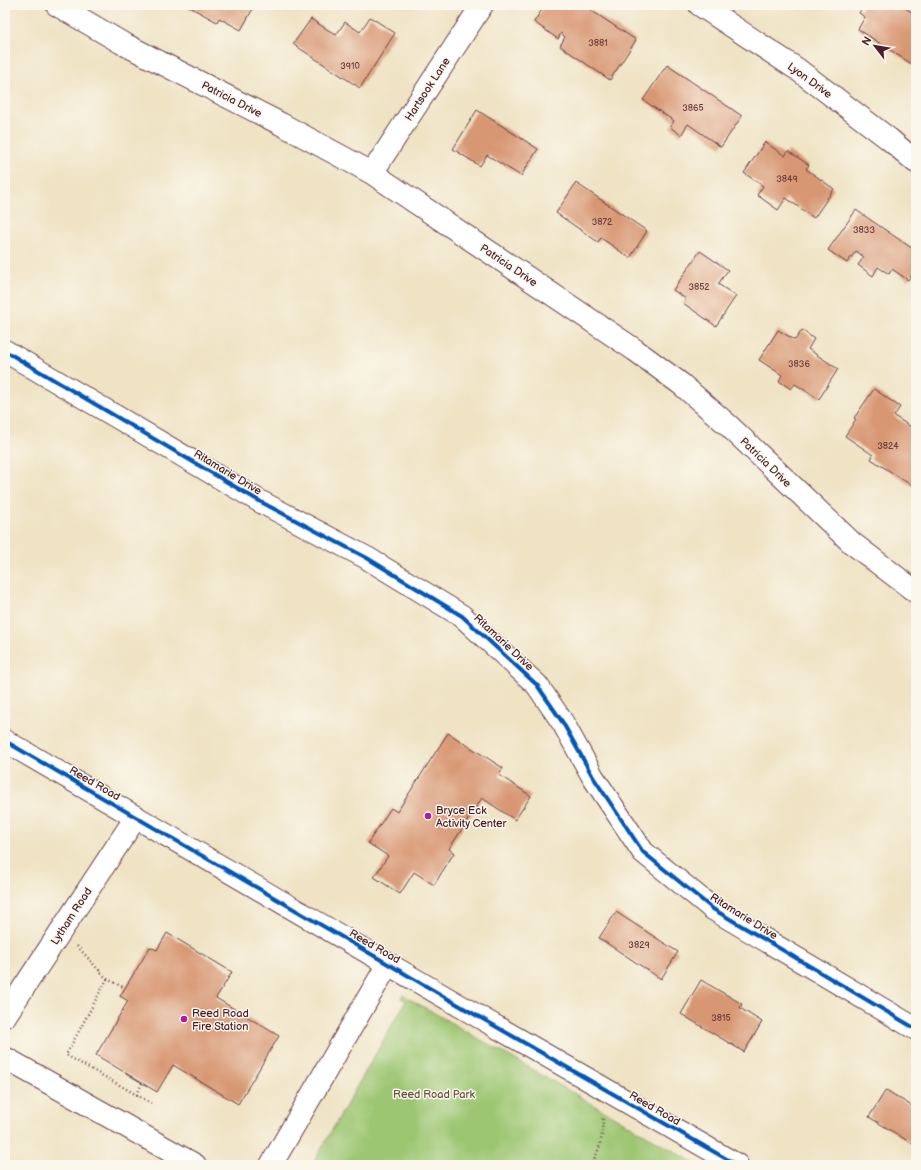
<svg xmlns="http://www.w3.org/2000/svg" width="921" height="1170" font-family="'Balsamiq Sans',sans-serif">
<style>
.green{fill:#9cc672;stroke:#73724e}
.building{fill:#d89773}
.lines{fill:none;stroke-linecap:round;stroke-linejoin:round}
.minor-casing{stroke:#633c42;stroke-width:24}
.major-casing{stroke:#633c42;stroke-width:24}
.path{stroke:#633c42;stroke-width:2.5;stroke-dasharray:1 3;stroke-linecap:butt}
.minor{stroke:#fff;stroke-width:22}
.major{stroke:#fff;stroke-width:22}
.cycleway-casing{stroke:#fbf7ec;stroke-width:6}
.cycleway{stroke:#0057b8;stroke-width:4}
.poi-dot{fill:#b5179e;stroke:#fbf7ec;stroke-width:1.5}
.labels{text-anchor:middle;stroke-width:3;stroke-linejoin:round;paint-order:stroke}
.number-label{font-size:9px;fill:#6e3d3d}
.street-label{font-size:11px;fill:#4a1f2b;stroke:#fbf7ec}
.poi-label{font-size:11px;fill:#4a1f2b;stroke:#fbf7ec;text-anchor:start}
.park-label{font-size:11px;fill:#635140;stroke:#fbf7ec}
</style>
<rect width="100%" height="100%" fill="#fbf7ec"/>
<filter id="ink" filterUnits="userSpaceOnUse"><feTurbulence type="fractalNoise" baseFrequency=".025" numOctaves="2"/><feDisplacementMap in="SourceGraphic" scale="8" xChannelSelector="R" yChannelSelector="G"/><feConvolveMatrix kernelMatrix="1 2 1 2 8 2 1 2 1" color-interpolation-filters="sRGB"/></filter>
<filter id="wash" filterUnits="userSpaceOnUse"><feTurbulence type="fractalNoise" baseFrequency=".012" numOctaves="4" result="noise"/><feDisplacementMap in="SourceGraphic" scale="16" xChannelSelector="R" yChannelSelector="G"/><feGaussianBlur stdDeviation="0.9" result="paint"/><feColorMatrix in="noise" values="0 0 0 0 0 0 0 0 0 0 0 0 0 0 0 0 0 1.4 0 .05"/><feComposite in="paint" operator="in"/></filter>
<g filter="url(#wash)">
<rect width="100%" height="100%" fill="#efe3c4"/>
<path class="green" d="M403 995 408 998 698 1165H312L406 1001 401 998Z"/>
<g id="blocks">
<path class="building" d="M186 5H255L241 30 219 18 217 22Z
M545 5H583L636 40 610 80 560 46 565 37 561 33 558 39 534 22Z
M864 5H901L916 15V67L858 29 865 17 859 13Z
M370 17 395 33 360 88 293 44 311 19 336 35 345 22 360 32Z
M667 65 742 116 721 147 688 124 681 135 670 127 674 121 643 100Z
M477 110 538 149 521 176 487 155 480 166 453 149Z
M765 142 785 156 788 151 809 165 806 169 834 189 814 218 786 198 778 210 757 195 763 186 744 173Z
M576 183 647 231 630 258 601 238 598 242 556 213Z
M856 210 916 251V269L908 280 892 269 889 274 878 267 873 276 858 265 864 257 856 251 847 263 828 250Z
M700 251 728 270 718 284 736 296 716 326 683 303 686 299 673 290Z
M778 330 795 340 802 330 814 339 808 349 838 369 819 399 795 384 791 389 779 381 782 375 759 360Z
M874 389 900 407 894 416 916 430V484L914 487 871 459 873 455 845 436 856 419 854 418Z
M448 733 503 768 499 775 531 796 515 820 482 798 449 849 454 853 434 885 414 872 400 894 374 877 388 856 368 843 391 808 397 812Z
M616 912 678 952 661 979 599 938Z
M167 933 232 972 216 998 279 1036 238 1104 173 1065 157 1092 96 1055 128 1001 120 996 150 947 157 950Z
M701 980 742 1004 740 1008 762 1022 744 1052 681 1014Z
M886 1090 915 1108 916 1106V1146L869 1117Z"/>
</g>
</g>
<g filter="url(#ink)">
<use href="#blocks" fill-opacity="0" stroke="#633c42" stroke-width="1"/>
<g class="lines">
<defs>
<path id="minor" d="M57 5 122 43 281 124 372 173 635 350 681 384 728 425 852 543 916 592
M700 5 797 69 889 139 916 162
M372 173 482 5
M5 351 261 502 367 558 462 616 537 685 563 723 593 777 643 852 713 909 916 1029
M5 1016 136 817
M5 1058 195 1165
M271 1165 388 964"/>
<path id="major" d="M5 741 474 1014 737 1165"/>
</defs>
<use href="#minor" class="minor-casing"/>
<use href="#major" class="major-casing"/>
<path class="path" d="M77 946 107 979 66 1055 151 1103
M107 979 125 988
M137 1095 142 1083
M590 1165C601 1151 602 1136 603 1118"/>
<use href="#minor" class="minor"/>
<use href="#major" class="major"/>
<defs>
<path id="cycleway" d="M5 351 261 502 367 558 462 616 537 685 563 723 593 777 643 852 713 909 916 1029
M5 741 474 1014 737 1165"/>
</defs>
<use href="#cycleway" class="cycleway-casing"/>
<use href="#cycleway" class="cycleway"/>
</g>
</g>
<g class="poi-dot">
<circle cx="428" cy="816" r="4"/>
<circle cx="184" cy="1019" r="4"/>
</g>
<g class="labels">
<g class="number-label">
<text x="598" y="46">3881</text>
<text x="350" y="69">3910</text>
<text x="693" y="111">3865</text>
<text x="787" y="182">3849</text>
<text x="602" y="225">3872</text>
<text x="864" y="233">3833</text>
<text x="699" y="290">3852</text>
<text x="799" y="367">3836</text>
<text x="888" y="449">3824</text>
<text x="639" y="948">3829</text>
<text x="721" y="1021">3815</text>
</g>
<g class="street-label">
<text transform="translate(810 80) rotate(36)" y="4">Lyon Drive</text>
<text transform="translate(427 89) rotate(-57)" y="4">Hartsook Lane</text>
<text transform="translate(232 99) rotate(27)" y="4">Patricia Drive</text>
<text transform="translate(509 265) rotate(34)" y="4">Patricia Drive</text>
<text transform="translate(766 462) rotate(44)" y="4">Patricia Drive</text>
<text transform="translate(228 472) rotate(31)" y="4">Ritamarie Drive</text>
<text transform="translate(504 642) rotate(43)" y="4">Ritamarie Drive</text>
<text transform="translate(95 783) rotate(30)" y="4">Reed Road</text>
<text transform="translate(71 916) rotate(-57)" y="4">Lytham Road</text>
<text transform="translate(744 916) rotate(32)" y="4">Ritamarie Drive</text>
<text transform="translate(375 946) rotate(30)" y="4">Reed Road</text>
<text transform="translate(655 1108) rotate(30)" y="4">Reed Road</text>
</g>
<g class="poi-label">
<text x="436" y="814">Bryce Eck<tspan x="436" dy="13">Activity Center</tspan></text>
<text x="192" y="1017">Reed Road<tspan x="192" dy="13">Fire Station</tspan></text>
</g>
<g class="park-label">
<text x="434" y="1098">Reed Road Park</text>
</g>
</g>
<rect width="921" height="1170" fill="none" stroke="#fbf7ec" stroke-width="20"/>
<g transform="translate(875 46) rotate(301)" stroke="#fbf7ec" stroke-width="3" paint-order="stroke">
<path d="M0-3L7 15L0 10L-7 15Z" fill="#4a1f2b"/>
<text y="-6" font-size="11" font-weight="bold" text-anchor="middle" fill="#4a1f2b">N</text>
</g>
</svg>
